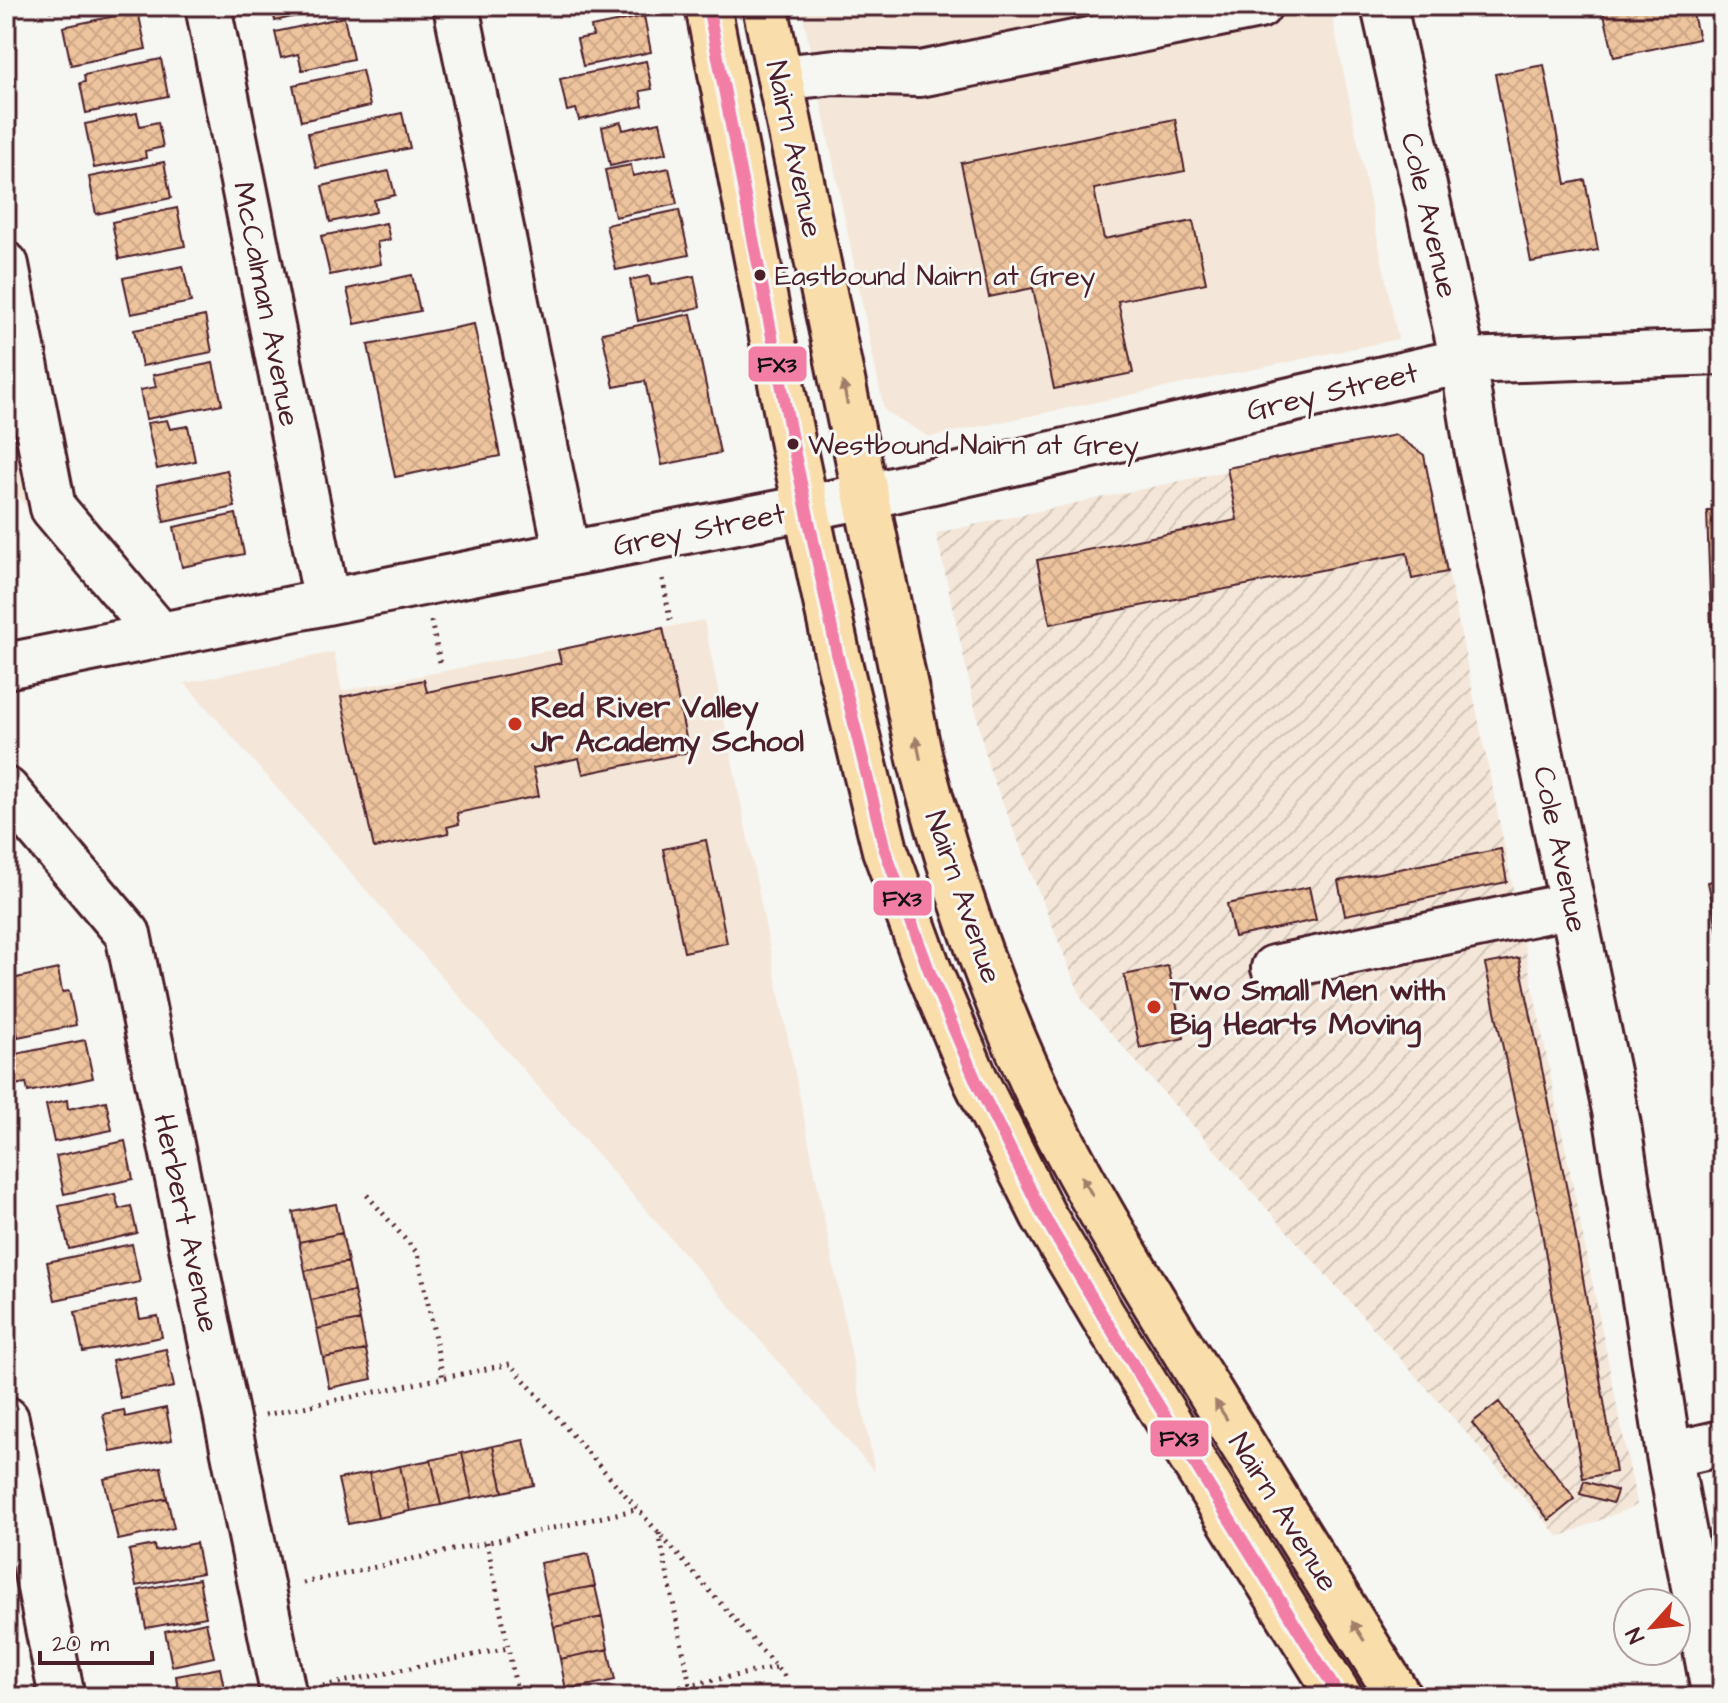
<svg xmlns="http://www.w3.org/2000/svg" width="1728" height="1703" font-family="'Architects Daughter',sans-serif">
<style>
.built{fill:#f4e7d9}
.industrial{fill:url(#industrial-furrows)}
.building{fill:url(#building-cross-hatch);stroke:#4a1f2b;stroke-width:2}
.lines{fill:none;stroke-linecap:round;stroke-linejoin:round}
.minor-casing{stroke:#4a1f2b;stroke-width:50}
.major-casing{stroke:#4a1f2b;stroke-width:50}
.path{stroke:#4a1f2b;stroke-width:5;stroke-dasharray:2 6;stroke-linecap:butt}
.minor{stroke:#f6f6f2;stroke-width:44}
.major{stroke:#f9deab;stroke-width:44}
.bus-1-casing{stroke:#f6f6f2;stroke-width:18}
.bus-1{stroke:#f27ea6;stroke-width:12}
.oneway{fill:#a27e6b}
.bus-dot{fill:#4a1f2b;stroke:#f6f6f2;stroke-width:3}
.poi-dot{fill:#c8321e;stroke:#f6f6f2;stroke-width:3}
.labels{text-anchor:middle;stroke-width:6;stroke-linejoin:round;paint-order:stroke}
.bus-label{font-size:28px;fill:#4a1f2b;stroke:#f6f6f2;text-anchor:start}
.street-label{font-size:30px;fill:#4a1f2b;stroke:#f6f6f2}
.poi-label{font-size:30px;font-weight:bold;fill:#4a1f2b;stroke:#f6f6f2;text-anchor:start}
.line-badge{stroke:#f6f6f2;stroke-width:3}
.pale-badge-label{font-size:22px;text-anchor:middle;font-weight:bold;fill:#111}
</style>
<defs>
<pattern id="industrial-furrows" width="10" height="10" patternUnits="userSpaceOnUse" patternTransform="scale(2)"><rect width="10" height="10" fill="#f4e7d9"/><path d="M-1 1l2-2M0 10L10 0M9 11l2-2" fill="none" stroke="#d3c6ba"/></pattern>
<pattern id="building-cross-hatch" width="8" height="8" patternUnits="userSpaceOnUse" patternTransform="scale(2)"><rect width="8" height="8" fill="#eec49e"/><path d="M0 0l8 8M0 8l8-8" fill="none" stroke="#cea888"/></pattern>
</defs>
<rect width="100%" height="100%" fill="#f6f6f2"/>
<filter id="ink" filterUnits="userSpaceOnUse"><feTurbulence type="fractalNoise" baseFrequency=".0125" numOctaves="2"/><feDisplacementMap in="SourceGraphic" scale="16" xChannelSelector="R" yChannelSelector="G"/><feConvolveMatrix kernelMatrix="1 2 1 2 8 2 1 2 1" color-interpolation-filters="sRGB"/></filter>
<g filter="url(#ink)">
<path class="built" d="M801 6H1330L1398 339 929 437 884 410Z
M6 348 42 524 6 483Z
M704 620 875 1472 185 683 334 652 342 691Z"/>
<path class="industrial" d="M1396 435 1424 455 1504 844 1637 1505 1559 1537 1083 1002 988 766 936 533Z"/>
<path class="building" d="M49 6H99L69 12 68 8 50 11Z
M272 6H337L275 21Z
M1602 6H1691L1699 39 1614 57Z
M138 11 146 49 71 65 63 27Z
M644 16 651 52 583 66 577 39 593 36 591 27Z
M344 17 353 59 302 70 298 54 281 58 275 32Z
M161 59 168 96 86 113 80 83 85 82 84 75Z
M646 61 652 89 640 91 643 106 579 120 576 109 567 111 560 79Z
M1544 65 1566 184 1585 180 1598 250 1531 262 1495 74Z
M362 70 370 106 301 121 293 85Z
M137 113 140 126 158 122 163 147 145 151 146 158 94 168 85 124Z
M402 113 410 148 316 168 308 133Z
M1175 119 1185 171 1094 189 1104 239 1193 221 1206 283 1118 301 1133 373 1054 389 1033 288 989 297 961 163Z
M621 122 623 130 660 122 667 153 610 166 602 127Z
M164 162 171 198 96 214 89 177Z
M631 165 633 176 669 168 677 204 615 217 605 170Z
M389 171 395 195 374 200 376 212 330 222 322 186Z
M177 208 185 246 119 259 112 222Z
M679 210 689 255 616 270 606 225Z
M386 223 390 240 377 242 381 264 330 275 321 236Z
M183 266 191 302 131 314 123 278Z
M412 275 420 311 355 324 347 289Z
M649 276 651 285 694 276 700 307 638 321 630 280Z
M691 314 720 453 662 465 645 381 614 387 602 333Z
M205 316 212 352 142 366 134 330Z
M474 324 500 456 395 477 368 345Z
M213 363 222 404 146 419 140 390 156 387 153 375Z
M167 420 170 429 188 426 195 461 157 469 147 423Z
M1396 435 1424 455 1447 572 1412 579 1407 553 1050 624 1037 560 1237 520 1227 468Z
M227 470 235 507 164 522 157 485Z
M1707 511H1722V626H1711Z
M236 514 244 554 182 567 174 527Z
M663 628 689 752 583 774 579 758 533 768 539 796 457 813 459 824 447 827 449 833 374 848 341 697 424 680 427 692 561 663 558 650Z
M706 840 727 943 684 952 663 849Z
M1501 849 1507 882 1345 915 1338 881Z
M1722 879V954L1708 882Z
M1309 887 1316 920 1234 937 1227 904Z
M1519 958 1572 1214 1616 1472 1583 1478 1540 1220 1485 964Z
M1168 966 1184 1038 1140 1048 1124 975Z
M58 969 62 992 69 991 76 1025 18 1037 7 980Z
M85 1040 93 1078 28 1092 26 1083 8 1086 6 1056Z
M67 1100 68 1109 106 1101 112 1130 54 1142 46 1105Z
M125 1141 133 1179 64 1194 56 1156Z
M115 1194 119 1209 131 1206 137 1233 69 1249 59 1206Z
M336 1204 342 1233 299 1242 293 1212Z
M342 1233 348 1262 305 1271 299 1242Z
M132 1244 140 1282 55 1300 47 1262Z
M348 1262 354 1291 311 1300 305 1271Z
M354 1291 360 1320 317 1329 311 1300Z
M136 1300 140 1319 158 1316 162 1337 83 1352 75 1312Z
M360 1320 366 1350 323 1358 317 1329Z
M166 1349 174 1387 120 1398 112 1360Z
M366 1350 372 1379 329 1388 323 1358Z
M1499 1402 1575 1499 1549 1520 1472 1423Z
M166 1408 172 1440 111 1452 103 1414 124 1410 125 1417Z
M524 1440 534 1485 503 1492 493 1446Z
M493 1446 503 1492 472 1498 462 1453Z
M462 1453 472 1498 441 1505 431 1460Z
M431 1460 441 1505 410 1511 400 1466Z
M400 1466 410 1511 378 1518 369 1473Z
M161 1467 167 1498 111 1510 104 1479Z
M369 1473 378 1518 348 1524 338 1479Z
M1584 1481 1617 1491 1613 1503 1580 1494Z
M167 1498 174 1528 118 1540 111 1510Z
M196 1543 202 1573 136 1586 129 1550 154 1545 155 1551Z
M588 1554 595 1586 546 1595 540 1563Z
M199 1579 206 1617 146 1628 139 1590Z
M595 1586 602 1617 554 1627 546 1595Z
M602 1617 608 1649 560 1659 554 1627Z
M206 1622 214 1657 172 1666 165 1631Z
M608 1649 615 1680 566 1690 560 1659Z
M220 1668 226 1697H160L159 1693 178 1690 176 1676Z"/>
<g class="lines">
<defs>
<path id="minor" d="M208 6 327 602
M456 6 567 554
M1384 6 1463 361 1477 448 1618 1125 1669 1455 1715 1697
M780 78 835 72 920 74 1259 6
M6 265 53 508 160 635
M6 666 567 554 867 496 1463 361 1722 352
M6 790 128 934 284 1697
M1274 968 1572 905
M6 1419 62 1697
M1669 1455 1722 1443"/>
<path id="major" d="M708 6 794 450 838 658 885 850 930 973 976 1081 1043 1215 1103 1316 1340 1697
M765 6 920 759C951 877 993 1002 1047 1112 1094 1206 1152 1299 1208 1389 1271 1491 1335 1594 1399 1697"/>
</defs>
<use href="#minor" class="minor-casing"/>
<use href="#major" class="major-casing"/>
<path class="path" d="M663 579 670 620
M431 621 441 667
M367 1195 418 1254 443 1378
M265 1415 510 1364 788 1680
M659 1533 690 1685
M487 1542 518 1697
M303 1583 639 1509
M323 1686 508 1648
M633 1697 777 1667"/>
<use href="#minor" class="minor"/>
<use href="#major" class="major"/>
<defs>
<path id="bus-1" d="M708 6 794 450 838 658 885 850 930 973 976 1081 1043 1215 1103 1316 1340 1697"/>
</defs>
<use href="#bus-1" class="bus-1-casing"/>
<use href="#bus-1" class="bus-1"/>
</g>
<defs><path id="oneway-solid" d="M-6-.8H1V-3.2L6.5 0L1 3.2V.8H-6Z" transform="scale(2)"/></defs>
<g class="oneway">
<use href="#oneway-solid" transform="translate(845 393) rotate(-102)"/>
<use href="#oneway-solid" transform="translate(918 748) rotate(-102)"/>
<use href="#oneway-solid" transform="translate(1087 1186) rotate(-120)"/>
<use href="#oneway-solid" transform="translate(1221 1410) rotate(-122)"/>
<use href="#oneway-solid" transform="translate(1358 1631) rotate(-122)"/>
</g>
</g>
<g class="bus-dot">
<circle cx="760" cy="275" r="7"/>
<circle cx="793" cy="444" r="7"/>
</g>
<g class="poi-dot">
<circle cx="515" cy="724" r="8"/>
<circle cx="1154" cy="1007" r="8"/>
</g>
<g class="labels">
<g class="bus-label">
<text x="775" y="285">Eastbound Nairn at Grey</text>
<text x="808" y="454">Westbound Nairn at Grey</text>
</g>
<g class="street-label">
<text transform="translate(795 149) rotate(78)" y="10">Nairn Avenue</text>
<text transform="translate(1430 215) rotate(77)" y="10">Cole Avenue</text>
<text transform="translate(267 304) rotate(79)" y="10">McCalman Avenue</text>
<text transform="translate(1332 391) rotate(-13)" y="10">Grey Street</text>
<text transform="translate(699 529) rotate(-11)" y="10">Grey Street</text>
<text transform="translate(1561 849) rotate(78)" y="10">Cole Avenue</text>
<text transform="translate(964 897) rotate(71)" y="10">Nairn Avenue</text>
<text transform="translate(187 1223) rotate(78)" y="10">Herbert Avenue</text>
<text transform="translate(1284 1512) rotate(58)" y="10">Nairn Avenue</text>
</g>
<g class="poi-label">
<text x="531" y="717">Red River Valley<tspan x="531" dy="34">Jr Academy School</tspan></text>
<text x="1170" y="1000">Two Small Men with<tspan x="1170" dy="34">Big Hearts Moving</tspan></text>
</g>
</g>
<g class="line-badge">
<rect x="747" y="345" width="61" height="38" rx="8" fill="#f27ea6"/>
<rect x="872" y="879" width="61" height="38" rx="8" fill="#f27ea6"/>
<rect x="1149" y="1419" width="61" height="39" rx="8" fill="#f27ea6"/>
</g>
<g class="pale-badge-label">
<text x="777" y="372">FX3</text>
<text x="902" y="906">FX3</text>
<text x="1179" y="1446">FX3</text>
</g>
<rect width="1728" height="1703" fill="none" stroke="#f6f6f2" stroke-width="32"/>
<rect x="16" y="16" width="1696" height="1671" fill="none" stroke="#4a1f2b" stroke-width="3" filter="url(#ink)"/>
<g transform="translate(1652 1627) rotate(243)"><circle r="38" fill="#f6f6f2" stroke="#b1a0a2" stroke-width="2"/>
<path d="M0-6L14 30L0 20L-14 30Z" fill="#c8321e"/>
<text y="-12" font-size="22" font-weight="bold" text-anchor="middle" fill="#4a1f2b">N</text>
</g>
<path d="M40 1651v12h112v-12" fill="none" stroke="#4a1f2b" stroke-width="4"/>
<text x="52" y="1651" font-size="24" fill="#4a1f2b" stroke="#f6f6f2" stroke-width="6" paint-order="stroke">20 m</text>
</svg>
